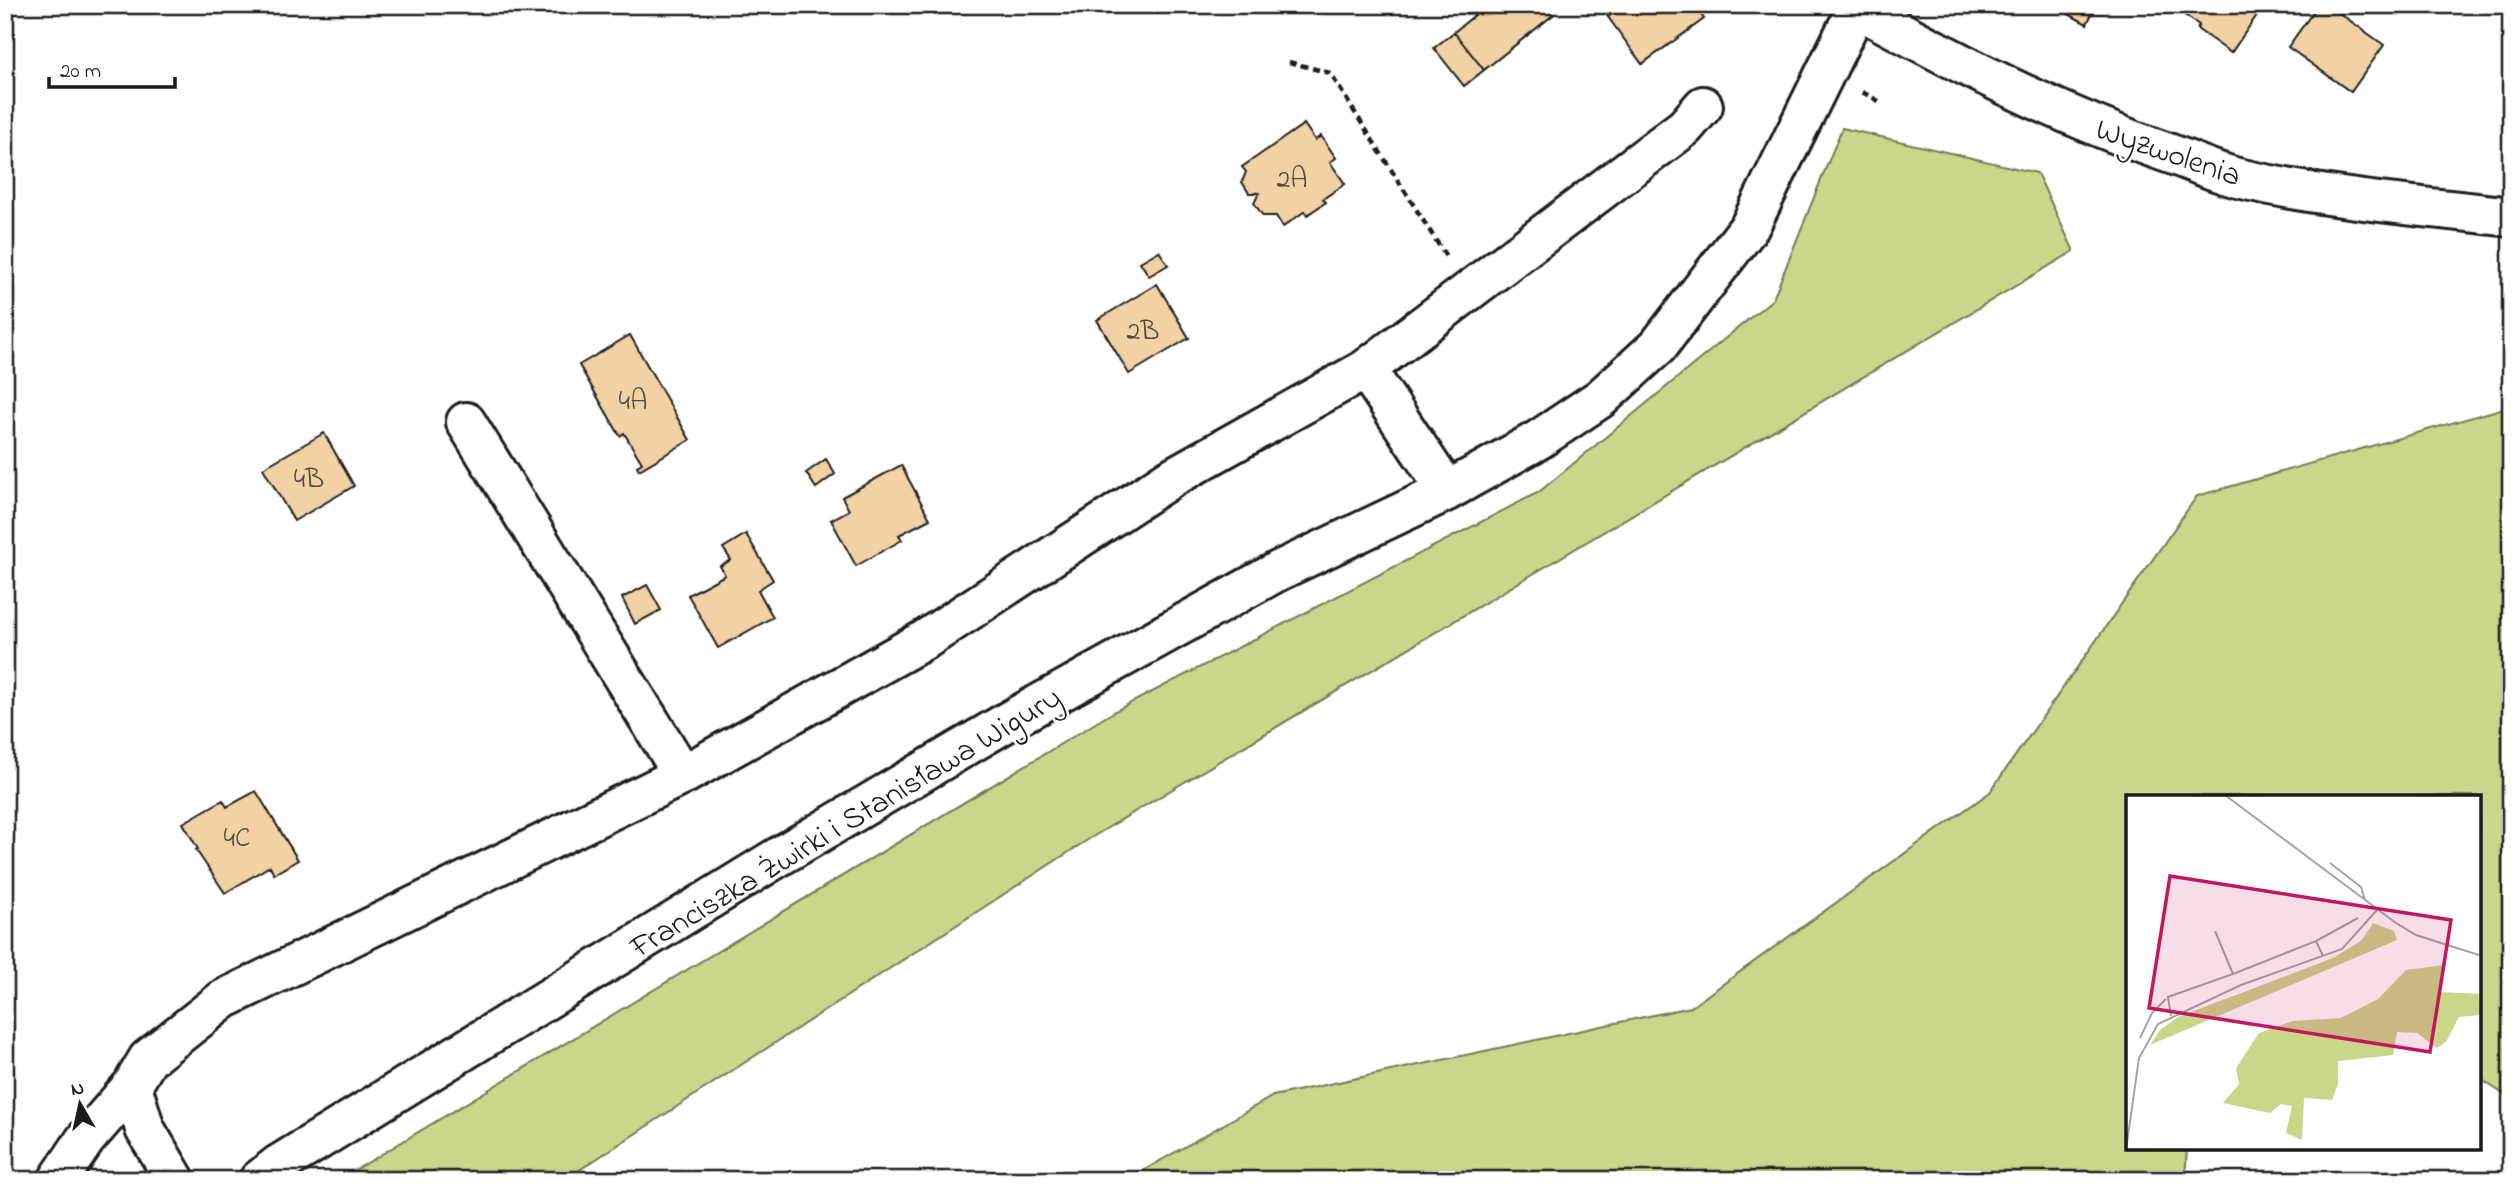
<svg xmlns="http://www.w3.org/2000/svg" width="2516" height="1185" font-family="'Indie Flower',sans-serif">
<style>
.green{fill:#cad68a;stroke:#737953;stroke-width:2}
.building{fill:#f2d2a4;stroke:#1c1c1c;stroke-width:2}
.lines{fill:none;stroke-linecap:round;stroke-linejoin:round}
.street-casing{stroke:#1c1c1c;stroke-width:44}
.secondary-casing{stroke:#1c1c1c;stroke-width:44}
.path{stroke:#1c1c1c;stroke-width:4.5;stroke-dasharray:7 5;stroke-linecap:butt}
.street{stroke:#fff;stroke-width:38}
.secondary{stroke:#fff;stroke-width:38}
.labels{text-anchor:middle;stroke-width:5;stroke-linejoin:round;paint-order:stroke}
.number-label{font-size:28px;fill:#524a3e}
.street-label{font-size:32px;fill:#1c1c1c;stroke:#fff}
.inset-road{fill:none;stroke:#a4a4a4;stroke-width:2}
.view{fill:#c2185b;fill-opacity:0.15;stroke:#c2185b;stroke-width:3.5}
.inset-edge{fill:none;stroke:#1c1c1c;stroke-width:3.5}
</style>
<rect width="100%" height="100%" fill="#fff"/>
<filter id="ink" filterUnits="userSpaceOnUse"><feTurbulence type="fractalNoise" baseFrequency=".0143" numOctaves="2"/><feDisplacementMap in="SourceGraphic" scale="14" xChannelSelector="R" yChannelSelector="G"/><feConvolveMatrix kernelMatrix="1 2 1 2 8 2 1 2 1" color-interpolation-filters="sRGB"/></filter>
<g filter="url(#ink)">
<path class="green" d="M1842 128 2037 173 2074 251 1089 839 564 1180H339L1117 710 1539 492 1773 299Z
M2511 406V1099L2479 1078V796H2128V1148H2187L2185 1180H1127L1273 1096 1691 1007 1990 792 2197 496Z"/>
<path class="building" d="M1487 5H1545L1553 15 1484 70 1454 32Z
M1600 5H1624L1608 17Z
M1624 5H1694L1704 19 1642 64 1608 17Z
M2052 5H2096L2087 24Z
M2170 5H2264L2231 53 2197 29 2199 25Z
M2318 5H2328L2384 45 2351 92 2288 47Z
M1454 32 1484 70 1464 86 1434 48Z
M1304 124 1315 140 1321 136 1336 158 1330 162 1345 184 1323 199 1326 202 1307 215 1305 211 1283 227 1276 216H1263L1254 203 1259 193H1249L1242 182 1246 172 1242 167Z
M1159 251 1168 265 1149 276 1140 262Z
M1157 284 1189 338 1129 374 1097 320Z
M630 335 690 440 639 470 637 466 642 463 624 433 620 436 579 365Z
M324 433 354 486 294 521 263 468Z
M826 459 835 474 816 488 806 473Z
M901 465 930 519 899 535 902 540 856 566 831 520 849 510 842 497Z
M746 534 773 580 758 590 773 617 718 648 688 595 725 575 720 566 731 560 723 548Z
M647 585 661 610 635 624 622 598Z
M256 791 298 860 274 874 270 866 225 893 196 850 198 849 183 823 223 800 227 807Z"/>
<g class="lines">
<defs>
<path id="street" d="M1366 369 1685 127 1703 106
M683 775 926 639 1171 478 1366 369 1447 491
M58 1180 85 1140 132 1086
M175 1180 145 1129 132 1086 148 1059 224 999 683 775 466 422
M259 1180 278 1165 775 859 1012 719 1278 571 1447 491 1538 440 1601 398 1658 346 1750 226 1857 8"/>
<path id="secondary" d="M1851 5C1954 61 2057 115 2168 153 2191 161 2214 172 2238 178 2327 199 2419 206 2511 217"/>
</defs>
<use href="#street" class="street-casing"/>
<use href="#secondary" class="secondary-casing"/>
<path class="path" d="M1289 62 1330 73 1447 258
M1862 92 1879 101"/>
<use href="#street" class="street"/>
<use href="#secondary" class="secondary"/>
</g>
</g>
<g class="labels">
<g class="number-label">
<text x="1292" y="187">2A</text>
<text x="1143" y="339">2B</text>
<text x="633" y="409">4A</text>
<text x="309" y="487">4B</text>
<text x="237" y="846">4C</text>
</g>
<g class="street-label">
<text transform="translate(2169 151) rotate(19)" y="11">Wyzwolenia</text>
<text transform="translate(845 821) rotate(-31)" y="11">Franciszka Żwirki i Stanisława Wigury</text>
</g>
</g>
<g transform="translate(2126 795)">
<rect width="355" height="355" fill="#fff"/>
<path d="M247 128 268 136 271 145 24 250 34 235 52 222 207 163 236 145ZM318 170 313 197 355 199V220L333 222 320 247 311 253 291 238 271 237 267 260 212 266V289L206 305 178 303 176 345 160 338 166 311 155 309 144 318 97 308 113 289 110 273 133 238 167 226 215 223 252 204 280 175Z" fill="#cad68a"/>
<path class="inset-road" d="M99 0 270 128 290 140 356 161M204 68 235 92 239 105M190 146 232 123M107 179 190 146 197 161M45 221 42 202 107 179 89 136M14 243 26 218 40 204M0 355 13 263 32 229 115 190 216 154 251 115"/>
<path class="view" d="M44 81 325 125 304 257 23 213Z"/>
<rect width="355" height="355" class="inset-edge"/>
</g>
<rect width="2516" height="1185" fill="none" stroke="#fff" stroke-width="28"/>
<rect x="14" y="14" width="2488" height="1157" fill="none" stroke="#1c1c1c" stroke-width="2.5" filter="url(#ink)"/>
<g transform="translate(80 1104) rotate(351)" stroke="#ffffff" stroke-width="5" paint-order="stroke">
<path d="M0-5L12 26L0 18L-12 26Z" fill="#1c1c1c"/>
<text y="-10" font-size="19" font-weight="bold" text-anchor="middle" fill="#1c1c1c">N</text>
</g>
<path d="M49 77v10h126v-10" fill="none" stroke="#1c1c1c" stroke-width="3.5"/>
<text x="60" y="77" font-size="21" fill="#1c1c1c" stroke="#ffffff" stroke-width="5" paint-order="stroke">20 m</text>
</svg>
